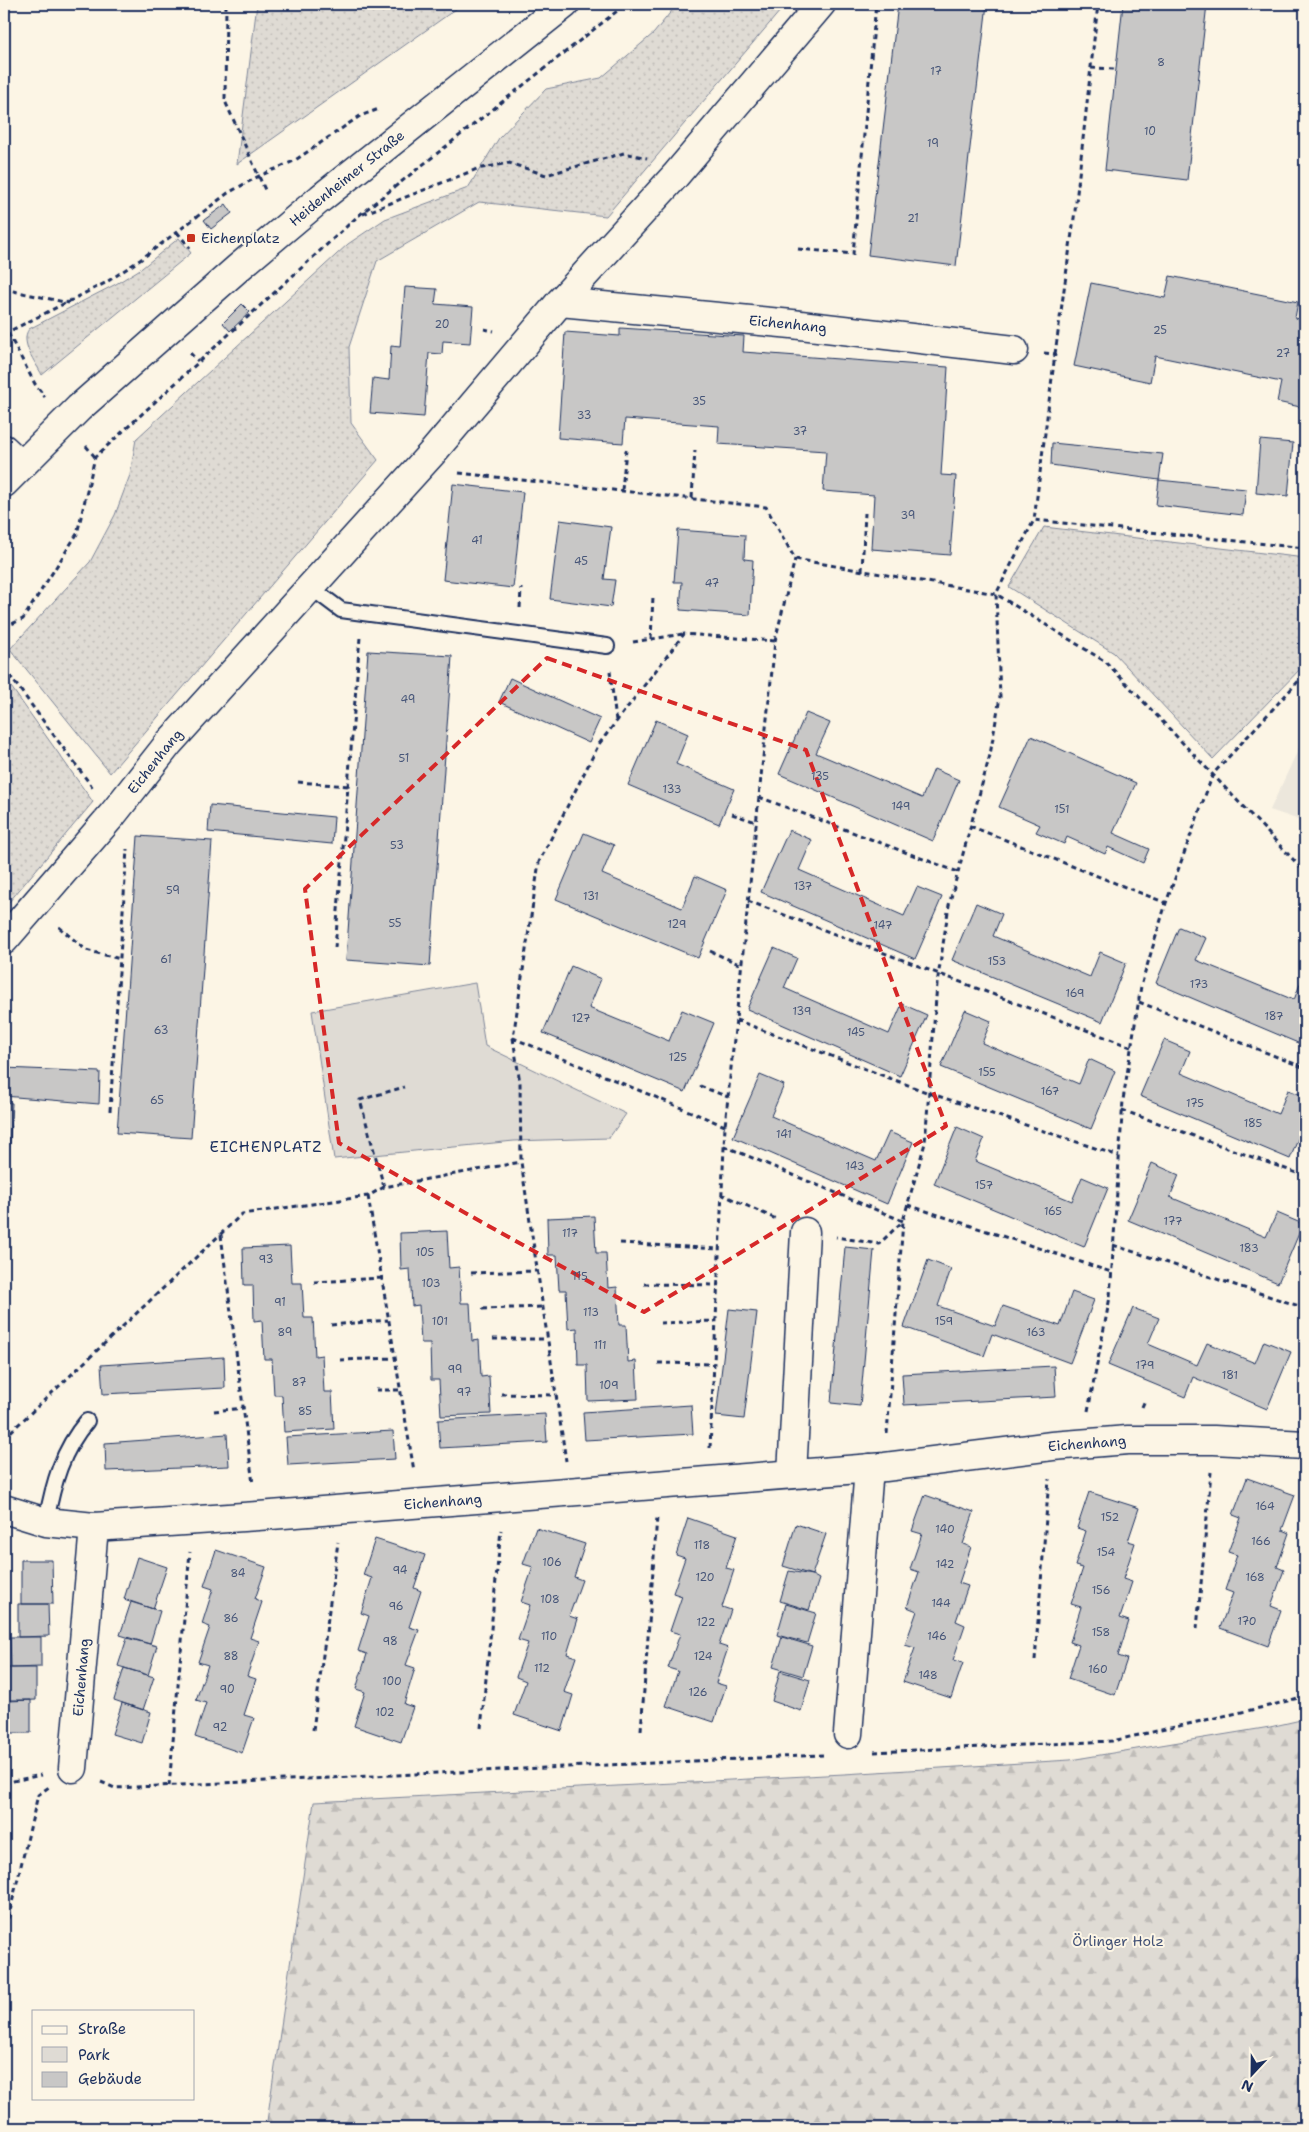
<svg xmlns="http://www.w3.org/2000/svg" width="1309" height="2132" font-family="'Shantell Sans',sans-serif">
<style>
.built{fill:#ece7dc}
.grass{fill:url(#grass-dots);stroke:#7d8599}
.forest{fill:url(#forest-firs);stroke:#7d8599}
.park{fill:#dfdbd4;stroke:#7d8599}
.building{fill:#c8c7c6;stroke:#1b2f5e}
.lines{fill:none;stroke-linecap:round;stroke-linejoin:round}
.lane-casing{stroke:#1b2f5e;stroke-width:18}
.street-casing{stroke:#1b2f5e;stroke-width:31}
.secondary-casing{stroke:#1b2f5e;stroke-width:31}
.path{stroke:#1b2f5e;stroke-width:3;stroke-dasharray:5 4;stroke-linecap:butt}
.lane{stroke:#fcf5e5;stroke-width:14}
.street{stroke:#fcf5e5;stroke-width:28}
.secondary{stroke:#fcf5e5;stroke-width:28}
.marked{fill:none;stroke:#d62828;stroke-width:4;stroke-dasharray:10 6;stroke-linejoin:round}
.poi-dot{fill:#c8321e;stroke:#fcf5e5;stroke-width:2}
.labels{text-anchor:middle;stroke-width:4;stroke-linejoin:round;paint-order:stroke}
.number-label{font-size:11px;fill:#465578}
.street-label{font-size:14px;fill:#1b2f5e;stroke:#fcf5e5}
.poi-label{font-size:14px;fill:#1b2f5e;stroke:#fcf5e5;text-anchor:start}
.park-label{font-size:14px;fill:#425176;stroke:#fcf5e5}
.neighbourhood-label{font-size:15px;letter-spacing:1px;fill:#1b2f5e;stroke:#fcf5e5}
</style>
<defs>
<pattern id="grass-dots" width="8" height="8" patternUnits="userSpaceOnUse" patternTransform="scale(1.25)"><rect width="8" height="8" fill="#dfdbd4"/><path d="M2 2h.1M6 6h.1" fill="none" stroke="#bfbcb8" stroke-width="1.8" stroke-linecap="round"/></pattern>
<pattern id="forest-firs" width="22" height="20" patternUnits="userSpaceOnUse" patternTransform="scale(1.25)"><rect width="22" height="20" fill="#dfdbd4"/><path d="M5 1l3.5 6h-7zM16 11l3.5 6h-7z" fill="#bfbcb8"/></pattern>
</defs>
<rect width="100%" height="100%" fill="#fcf5e5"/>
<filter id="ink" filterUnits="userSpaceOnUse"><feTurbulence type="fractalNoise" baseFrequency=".02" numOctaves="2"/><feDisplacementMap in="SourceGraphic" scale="10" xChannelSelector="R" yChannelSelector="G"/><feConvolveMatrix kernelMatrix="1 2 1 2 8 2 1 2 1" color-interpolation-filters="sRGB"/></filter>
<g filter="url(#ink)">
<path class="built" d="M1305 735V822L1270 810Z"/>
<path class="grass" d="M257 4H463L237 164Z
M677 4H786L606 216 479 202 377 261 349 347 351 423 378 460 110 773 10 649 90 562 115 515 130 475 136 439 348 244 385 219 468 188 499 138 546 89 601 78 654 33Z
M179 238 191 253 42 375C36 363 19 342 29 329L116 284 142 268Z
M1044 527 1305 558V664L1213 759 1114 653 1009 587Z
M4 677 93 802 4 908Z"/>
<path class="forest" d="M1305 1719V2128H266L314 1802 844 1774 1070 1760 1270 1727Z"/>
<path class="park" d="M475 983 485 1046 626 1114 609 1138 514 1141 334 1159 312 1011Z"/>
<path class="building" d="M898 4H987L956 266 868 255Z
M1123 4H1207L1187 180 1105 170Z
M226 204 232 213 211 229 204 220Z
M1170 276 1298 302 1295 318 1305 320V408L1277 402 1281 382 1155 356 1150 382 1074 366 1091 283 1165 298Z
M405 287 437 289 435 304 473 307 470 343 443 341 442 354 429 353 424 417 370 413 373 378 389 380 391 346 400 347Z
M242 304 250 312 230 331 223 323Z
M620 328 744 336 743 352 948 367 941 475 956 476 950 555 871 549 874 495 823 491 826 451 718 444 719 426 625 419 623 443 558 438 565 332 620 336Z
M1260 440 1293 443 1288 496 1256 493Z
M1052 443 1163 454 1159 480 1051 465Z
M1159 480 1246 489 1243 515 1156 505Z
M453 484 523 492 513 588 443 580Z
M560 520 611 527 604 579 615 580 611 607 550 599Z
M678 530 745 535 744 559 753 560 750 615 680 610 682 582H674Z
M368 651 452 656 430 966 346 960Z
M510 678 600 719 589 743 499 702Z
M806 713 830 723 816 753 922 798 934 769 959 780 933 841 779 774Z
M656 720 688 734 676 764 734 789 719 824 628 785Z
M1031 736 1136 783 1113 833 1149 849 1143 863 1108 847 1105 854 1067 837 1064 844 1036 832 1040 825 999 807Z
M210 805 334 817 332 844 208 832Z
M789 830 812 840 799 870 904 916 917 887 942 897 915 959 761 892Z
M584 833 614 845 602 874 682 908 695 876 727 890 698 958 556 899Z
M138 836 212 841 191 1138 117 1133Z
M976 903 1002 914 993 936 1090 977 1100 952 1126 963 1102 1022 952 960Z
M1179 927 1206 938 1196 960 1294 1000 1303 976 1305 977V1046L1156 983Z
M774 948 797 958 784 988 889 1034 902 1004 927 1015 900 1076 747 1009Z
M571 966 601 979 589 1008 669 1041 682 1010 714 1023 685 1092 543 1033Z
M965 1010 991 1021 982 1043 1079 1084 1089 1059 1115 1071 1091 1129 941 1067Z
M1164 1040 1190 1051 1181 1073 1278 1114 1288 1090 1305 1096V1122L1290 1159 1140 1096Z
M4 1068 100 1072 99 1104 4 1096Z
M760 1075 784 1085 771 1116 876 1161 889 1132 913 1142 887 1204 733 1137Z
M4 1102 12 1103 4 1246Z
M957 1127 984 1139 975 1161 1072 1201 1082 1177 1108 1188 1084 1247 934 1184Z
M1152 1163 1179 1175 1170 1197 1266 1237 1277 1213 1303 1224 1278 1283 1128 1220Z
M594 1216 596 1253H606L608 1288 617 1287 619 1325H626L628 1362 636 1361 638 1399 588 1401 587 1365H578L577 1328 568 1329 566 1290H559L557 1255H548L547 1218Z
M447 1231 449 1268 459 1267 461 1303H470L472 1341 479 1340 481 1377 489 1376 491 1414 441 1416 439 1380H431L430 1343H421L419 1305 412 1306 410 1269 401 1270 400 1233Z
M290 1246 292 1283H302L304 1318H313L315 1356 322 1355 324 1392H332L334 1429 284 1432 282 1395H274L272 1359H264L262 1320 254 1321 253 1285H244L243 1248Z
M845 1247 874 1250 860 1406 831 1403Z
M928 1260 951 1269 938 1306 995 1326 1003 1306 1060 1326 1072 1292 1094 1300 1070 1363 992 1334 984 1356 904 1327Z
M1133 1308 1159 1318 1148 1344 1197 1365 1207 1343 1255 1363 1264 1341 1291 1352 1267 1409 1193 1377 1185 1397 1108 1365Z
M729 1309 757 1312 744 1419 716 1416Z
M224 1357 225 1388 103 1394 101 1365Z
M1054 1366 1056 1397 904 1405 902 1374Z
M691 1405 693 1434 585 1440 583 1412Z
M545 1414 547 1442 440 1448 438 1420Z
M393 1431 395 1459 288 1465 286 1437Z
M227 1434 229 1466 106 1471 105 1443Z
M1247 1478 1295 1495 1282 1530 1289 1533 1277 1567 1284 1570 1271 1606 1281 1610 1268 1646 1220 1628 1233 1593 1225 1590 1237 1555 1228 1552 1241 1518 1233 1515Z
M1089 1492 1139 1508 1128 1541 1135 1543 1123 1579 1132 1582 1120 1618 1129 1621 1118 1656 1127 1659 1115 1695 1068 1679 1079 1645 1070 1642 1081 1607 1071 1604 1083 1568 1075 1566 1086 1531 1077 1528Z
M925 1495 974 1512 963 1544 971 1547 959 1583 968 1586 956 1621 965 1625 953 1660 963 1663 951 1698 903 1682 915 1648 905 1645 917 1611 907 1607 919 1572 910 1569 922 1534 912 1531Z
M688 1518 737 1535 726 1568 734 1570 722 1607 731 1610 719 1645 728 1648 716 1683 726 1686 714 1722 666 1706 678 1671 668 1668 680 1634 670 1631 682 1596 673 1593 685 1558 676 1555Z
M796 1524 826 1534 812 1575 783 1566Z
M536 1528 585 1544 574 1577 582 1580 569 1616 578 1619 567 1654 576 1657 564 1692 573 1695 562 1731 514 1715 526 1681 516 1677 528 1643 518 1640 530 1605 521 1602 533 1567 523 1564Z
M375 1539 425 1555 414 1588 421 1591 409 1627 419 1630 406 1665 415 1668 404 1704 413 1707 401 1742 354 1726 365 1692 356 1689 367 1654 358 1651 369 1616 361 1613 372 1578 363 1575Z
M216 1550 266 1567 255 1599 262 1602 250 1638 259 1641 247 1676 256 1679 244 1715 254 1718 242 1753 195 1737 206 1703 196 1700 208 1665 198 1662 210 1627 202 1624 213 1589 204 1586Z
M137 1557 167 1567 153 1609 124 1599Z
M21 1560H52L53 1604H21Z
M789 1571 812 1575 819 1579 809 1610 780 1601Z
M131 1602 160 1611 150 1644 120 1635Z
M18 1604H48L49 1636 18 1637Z
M786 1604 816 1613 807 1643 777 1635Z
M10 1637H41V1667L11 1668Z
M782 1637 812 1646 803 1676 773 1667Z
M127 1638 157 1646 148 1675 118 1666Z
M5 1668H36V1700L6 1701Z
M124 1668 154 1677 143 1710 114 1700Z
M780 1671 810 1680 801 1711 772 1701Z
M4 1700H31V1733H4Z
M122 1703 151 1712 142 1743 112 1734Z"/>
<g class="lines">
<defs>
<path id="lane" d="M309 586 341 610 607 646
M46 1522C53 1484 62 1450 87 1421"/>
<g id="street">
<path id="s1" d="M560 302 792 324 1014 350"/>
<path d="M4 449 21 465"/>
<path id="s2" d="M4 940 113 814 169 743 433 452 560 302 675 176 821 4"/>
<path d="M792 1474 805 1232"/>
<path id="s3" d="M4 1509 46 1522 94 1527 258 1516 885 1467 1052 1446 1128 1440H1214L1305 1445"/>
<path d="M848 1734 869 1468"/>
<path id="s4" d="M73 1768 94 1527"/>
</g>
<g id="secondary">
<path id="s5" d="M4 483 79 408 238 268 321 198 565 4"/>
</g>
</defs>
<use href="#lane" class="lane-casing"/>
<use href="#street" class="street-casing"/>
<use href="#secondary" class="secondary-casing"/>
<path class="path" d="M226 4 225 101 265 190
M1091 68 1116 69
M363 214 477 169 509 163 546 175 624 153 647 158
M177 232 190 248
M798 249 853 254 876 4
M4 289 69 303
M484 329 494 331
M8 333 35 384 45 397
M4 334 105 283 140 260 228 193 259 176 294 161 360 116 379 109
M190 353 198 361
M1044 353 1055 354 1034 520 1305 548
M1055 354 1075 211 1098 4
M86 446 95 457
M459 473 766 507 795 559 996 594 1106 662 1305 872
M622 490 626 450
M692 498 695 450
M862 571 865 513
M520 608 521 588
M4 627 23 619 77 534 95 457 358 216 626 4
M651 639 653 596
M633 642 683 634
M4 668 93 788
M610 671 616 721
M298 782 348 786
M759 797 958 872
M732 814 756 822
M970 826 1166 903
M748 901 1131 1047
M59 927 86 950 120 959
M335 948 360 637
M710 951 741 965
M1139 1002 1305 1068
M736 1020 929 1093 1119 1156
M513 1038 520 1083 521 1162 566 1461
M700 1086 728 1097
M1122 1110 1305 1176
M110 1111 127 849
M725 1126 513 1038 539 862 599 744 684 634 775 641
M724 1146 903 1221 879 1244 836 1237
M384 1187 360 1100 404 1087
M721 1194 776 1219
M368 1196 414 1471
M908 1205 1111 1272
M221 1235 253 1484
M620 1243 719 1249
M1113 1245 1305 1308
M471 1273 537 1271
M314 1282 381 1278
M644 1284 717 1285
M482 1309 543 1307
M660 1323 715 1321
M331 1325 388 1320
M493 1339H547
M340 1360 395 1358
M658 1363 713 1364
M376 1390H400
M501 1394 556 1395
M1142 1407 1145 1400
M214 1411 243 1408
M1088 1411 1110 1297 1123 1100 1141 986 1166 903 1213 774 1305 674
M887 1434 903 1221 925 1143 937 984 949 905 990 755 1000 697 996 594 1034 520
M4 1438 242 1214 368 1196 384 1187 521 1162
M710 1448 725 1126 775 641 795 559
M1197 1629 1211 1472
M1035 1660 1049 1479
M481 1728 501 1530
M313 1730 338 1542
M641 1730 657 1517
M874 1752 1112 1741 1273 1705 1305 1696
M101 1782 115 1788 823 1755
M4 1783 41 1775
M169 1786 190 1552
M4 1936 38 1795 49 1787"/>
<use href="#lane" class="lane"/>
<use href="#street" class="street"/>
<use href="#secondary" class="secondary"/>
</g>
</g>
<path class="marked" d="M547 658 806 750 946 1126 644 1312 339 1143 305 889Z"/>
<rect class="poi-dot" x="186" y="233" width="10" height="10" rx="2.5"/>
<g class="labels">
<g class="number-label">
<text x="1161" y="66">8</text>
<text x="936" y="75">17</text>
<text x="1150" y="135">10</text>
<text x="933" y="147">19</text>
<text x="913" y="222">21</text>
<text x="442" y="328">20</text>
<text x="1160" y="334">25</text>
<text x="1283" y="357">27</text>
<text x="699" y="405">35</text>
<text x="584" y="419">33</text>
<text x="800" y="435">37</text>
<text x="908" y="519">39</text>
<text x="477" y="544">41</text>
<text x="581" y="565">45</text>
<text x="712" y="587">47</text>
<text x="408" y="703">49</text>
<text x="404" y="762">51</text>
<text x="820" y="780">135</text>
<text x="672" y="793">133</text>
<text x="901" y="810">149</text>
<text x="1062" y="813">151</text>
<text x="397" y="849">53</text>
<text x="803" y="890">137</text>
<text x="173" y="894">59</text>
<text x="591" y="900">131</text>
<text x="395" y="927">55</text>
<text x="677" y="928">129</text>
<text x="883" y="929">147</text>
<text x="166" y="963">61</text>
<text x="997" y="965">153</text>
<text x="1199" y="988">173</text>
<text x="1075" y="997">169</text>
<text x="802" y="1015">139</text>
<text x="1274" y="1020">187</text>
<text x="581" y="1022">127</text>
<text x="161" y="1034">63</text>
<text x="856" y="1036">145</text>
<text x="678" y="1061">125</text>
<text x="987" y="1076">155</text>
<text x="1050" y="1095">167</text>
<text x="157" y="1104">65</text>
<text x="1195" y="1107">175</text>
<text x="1253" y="1127">185</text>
<text x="784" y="1138">141</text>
<text x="855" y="1170">143</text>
<text x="984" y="1189">157</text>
<text x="1053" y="1215">165</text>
<text x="1173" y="1225">177</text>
<text x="570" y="1237">117</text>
<text x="1249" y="1252">183</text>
<text x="425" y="1256">105</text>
<text x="266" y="1263">93</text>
<text x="580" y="1280">115</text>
<text x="431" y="1287">103</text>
<text x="280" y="1306">91</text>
<text x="591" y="1316">113</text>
<text x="440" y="1325">101</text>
<text x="944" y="1325">159</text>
<text x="285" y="1336">89</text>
<text x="1036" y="1336">163</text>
<text x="600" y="1349">111</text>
<text x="1145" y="1369">179</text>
<text x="455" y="1373">99</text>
<text x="1230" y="1379">181</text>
<text x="299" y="1386">87</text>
<text x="609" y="1389">109</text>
<text x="464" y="1396">97</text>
<text x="305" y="1415">85</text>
<text x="1265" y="1510">164</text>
<text x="1110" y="1521">152</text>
<text x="945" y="1533">140</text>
<text x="1261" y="1545">166</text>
<text x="702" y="1549">118</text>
<text x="1106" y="1556">154</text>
<text x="552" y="1566">106</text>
<text x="945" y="1568">142</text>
<text x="400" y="1574">94</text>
<text x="238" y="1577">84</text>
<text x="705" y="1581">120</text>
<text x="1255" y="1581">168</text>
<text x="1101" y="1594">156</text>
<text x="550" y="1603">108</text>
<text x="941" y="1607">144</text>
<text x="396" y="1610">96</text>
<text x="231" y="1622">86</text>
<text x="1247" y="1625">170</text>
<text x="706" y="1626">122</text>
<text x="1101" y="1636">158</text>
<text x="549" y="1640">110</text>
<text x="937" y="1640">146</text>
<text x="390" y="1645">98</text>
<text x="231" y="1660">88</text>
<text x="703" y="1660">124</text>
<text x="542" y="1672">112</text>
<text x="1098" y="1673">160</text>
<text x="928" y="1679">148</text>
<text x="392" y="1685">100</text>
<text x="227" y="1693">90</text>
<text x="698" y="1696">126</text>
<text x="385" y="1716">102</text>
<text x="220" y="1731">92</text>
</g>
<g class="street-label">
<text dy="5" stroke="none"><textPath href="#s5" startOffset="459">Heidenheimer Straße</textPath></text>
<text dy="5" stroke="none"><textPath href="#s1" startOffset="229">Eichenhang</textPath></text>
<text dy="5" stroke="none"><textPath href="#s2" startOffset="234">Eichenhang</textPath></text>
<text dy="5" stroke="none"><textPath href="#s3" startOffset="1089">Eichenhang</textPath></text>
<text dy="5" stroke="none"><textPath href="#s3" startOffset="442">Eichenhang</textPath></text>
<text dy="5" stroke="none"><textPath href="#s4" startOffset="91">Eichenhang</textPath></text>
</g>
<g class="poi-label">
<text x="201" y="243">Eichenplatz</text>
</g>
<g class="park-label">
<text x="1118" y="1946">Örlinger Holz</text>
</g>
<g class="neighbourhood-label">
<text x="266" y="1152">EICHENPLATZ</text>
</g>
</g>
<rect width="1309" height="2132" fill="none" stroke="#fcf5e5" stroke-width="20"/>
<rect x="10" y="10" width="1289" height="2112" fill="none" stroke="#1b2f5e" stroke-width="2" filter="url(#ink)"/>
<rect x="32" y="2010" width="162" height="90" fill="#fcf5e5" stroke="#a2a6af"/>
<rect x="42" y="2026" width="25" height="8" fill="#fcf5e5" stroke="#a2a6af"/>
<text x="78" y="2034" font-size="15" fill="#1b2f5e">Straße</text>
<rect x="42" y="2047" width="25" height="15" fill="#dfdbd4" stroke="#a2a6af"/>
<text x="78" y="2060" font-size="15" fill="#1b2f5e">Park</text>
<rect x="42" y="2072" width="25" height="15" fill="#c8c7c6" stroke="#a2a6af"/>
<text x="78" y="2084" font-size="15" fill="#1b2f5e">Gebäude</text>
<g transform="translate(1252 2074) rotate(202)" stroke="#fcf5e5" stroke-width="4" paint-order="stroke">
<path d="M0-4L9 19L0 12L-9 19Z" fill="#1b2f5e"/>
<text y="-8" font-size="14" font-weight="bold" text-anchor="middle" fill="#1b2f5e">N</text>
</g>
</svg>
